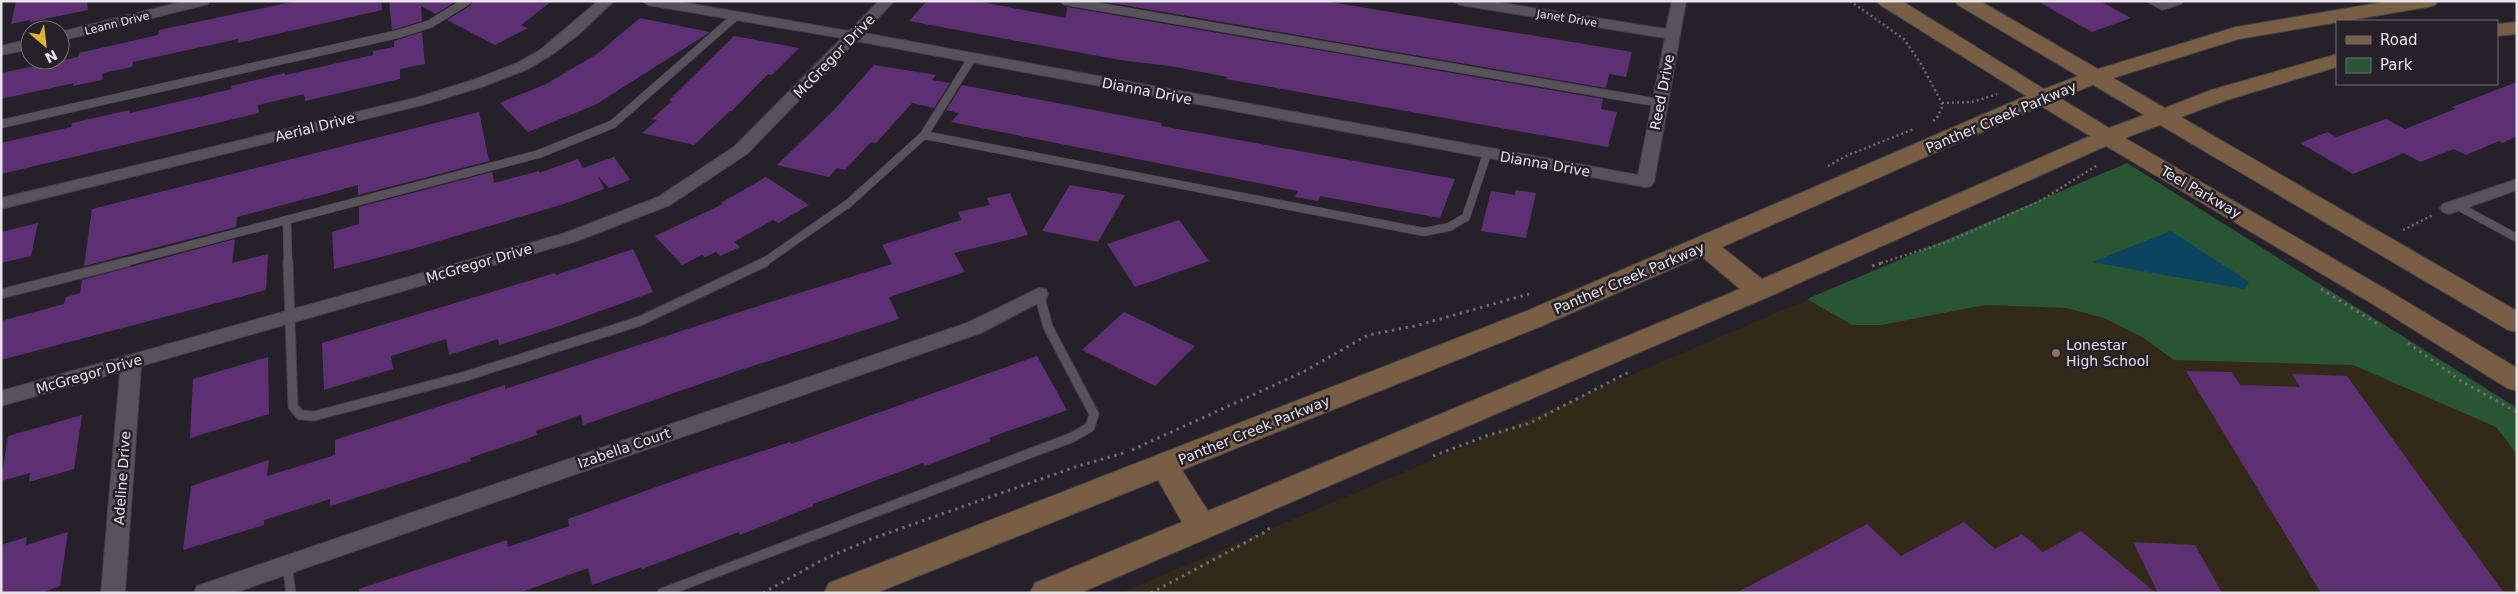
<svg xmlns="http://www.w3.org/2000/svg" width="2518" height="594" font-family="'DejaVu Sans',sans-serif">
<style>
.education{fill:#332919}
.green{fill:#285534}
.water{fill:#0a445e}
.building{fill:#5d3074}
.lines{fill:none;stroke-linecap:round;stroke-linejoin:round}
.service-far1-casing{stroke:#433f45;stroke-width:9}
.service-casing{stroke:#433f45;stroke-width:11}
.minor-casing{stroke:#433f45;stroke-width:2}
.secondary-casing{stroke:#433f45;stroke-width:2}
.path-far1{stroke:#706c72;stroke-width:2.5;stroke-dasharray:2 3;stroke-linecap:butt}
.path{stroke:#706c72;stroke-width:3;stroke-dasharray:2.5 4.5;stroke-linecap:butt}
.service-far1{stroke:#58525b;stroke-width:8}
.service{stroke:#58525b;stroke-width:9}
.minor{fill:#58525b;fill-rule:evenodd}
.secondary{fill:#775e45;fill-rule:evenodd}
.education-dot{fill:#8d6e63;stroke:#262128;stroke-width:2}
.labels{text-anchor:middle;stroke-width:5;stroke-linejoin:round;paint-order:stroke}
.far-street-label{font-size:11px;fill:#e7e4e9;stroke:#262128}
.street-label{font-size:14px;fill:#e7e4e9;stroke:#262128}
.poi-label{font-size:14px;fill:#e7e4e9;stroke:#262128;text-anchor:start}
</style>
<rect width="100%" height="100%" fill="#262128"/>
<path class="education" d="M2127 163 2517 408V593H1121Z"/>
<path class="green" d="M2127 163 2517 408V454L2496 427 2353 365 2174 360 2142 337 2104 318 2066 308 1985 305 1881 325H1852L1807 299Z"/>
<path class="water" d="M2171 231 2249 282 2244 289 2092 262Z"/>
<path class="building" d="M16 1H87L88 10 30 22V20L11 24Z
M296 1H381L382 10 238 43V39L133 62 132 67 103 73 102 80 73 86 74 83 1 99V73L78 57 79 53 158 35 159 30Z
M389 1H456L436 14 421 6 422 21 392 30Z
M473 1H552L521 25 528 28 495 45 447 20 470 6Z
M927 1H976L1066 18 1067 7 1603 99 1601 109 1617 112 1608 147 1226 79 1228 77 1170 66 1120 60 909 21Z
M1100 1H1324L1632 52 1626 77 1609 74 1606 88Z
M2037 1H2100L2131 18 2092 32Z
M640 18 710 32 595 105 528 132 500 103 546 84 597 54Z
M422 32 425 64 400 69V79L305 101 304 94 258 105 259 113 1 174V143L71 127 72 123 130 110V113L232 89 231 86 285 73V75L373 55V51L394 47V41Z
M734 36 799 48 772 75 768 74 732 111H730L694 145 642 133 657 120 652 119 672 101 669 100Z
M874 65 936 75 932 80 950 83 934 108 912 103 876 143 871 142 845 170 837 168 829 177 777 165 833 111Z
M2517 82V136L2502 143 2499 141 2466 155 2454 149 2420 162 2404 153 2353 174 2300 143 2328 132 2336 137 2386 119 2405 129 2455 109 2452 107Z
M962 85 1162 123 1161 126 1455 179 1440 218 1320 196 1318 201 1295 197 1298 191 951 122 959 113 946 110Z
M479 112 489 161 358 195V185L325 194 237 217 236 227 84 266 92 209Z
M614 157 630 180 609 188 598 176 604 189 564 204 412 249 334 269 332 232 359 224V207L492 172 494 183 539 171V173L578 159 583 168Z
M766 177 809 205 778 223 773 220 734 242 740 247 720 256 716 252 705 257 702 255 682 265 655 236 723 204 721 203Z
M1070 185 1125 195 1098 242 1042 231Z
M1516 190 1536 193 1526 238 1481 231 1491 191 1515 195Z
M1010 193 1028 235 954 253 965 272 889 297 899 319 737 371 583 425 581 415 536 431 537 435 470 458 471 461 330 506V499L264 520V525L183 550 191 486 269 460 267 476 335 455V440L505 385V389L736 313 892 264 882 245 961 220 958 212 990 205 987 198Z
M1179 220 1209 261 1135 287 1107 244Z
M38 223 31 256 1 263V232Z
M235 239 232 263 268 254 266 290 1 360V321L64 304 66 297 80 293 82 280Z
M633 249 653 292 559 326 499 345 498 339 449 355 446 339 391 356 393 369 324 390 322 343 555 273 556 275Z
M1124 312 1195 346 1155 386 1082 350Z
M1037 356 1067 410 989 438 991 441 925 466 923 463 813 504V506L740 535 739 532 642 569V567L592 585 588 568 519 593H359V589L507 540 508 547 569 526 568 519 698 472 790 442 791 444Z
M268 357 269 414 190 438 193 379Z
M2186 371 2232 372 2240 385 2300 387 2292 374 2347 376 2504 593H2321Z
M82 415 74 469 29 482 30 473 1 481 8 436Z
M1964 522 1995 549 2022 534 2043 552 2081 531 2156 593H1736L1867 524 1901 556Z
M68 532 60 586 41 593H1V545L27 537 26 545Z
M2133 542 2195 545 2222 593H2158Z"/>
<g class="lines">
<defs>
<path id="service-far1" d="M1065 1 1660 103
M1 124 398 34 430 24 467 1
M924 135 1424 232 1449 227 1466 217 1487 154
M2456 205 2517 238
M287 221 288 263
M122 263 539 154 613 124 736 16
M763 263 849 203 924 135 972 58"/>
<path id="service" d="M288 262 293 406 300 415 314 416 466 376 640 321 765 262
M1 294 127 262
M287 564 291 593
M662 593 1073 437 1090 427 1094 414 1048 327 1039 294"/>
<path id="minor" d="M185 1H210L208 4 60 41V32Z
M598 1H614L578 35 550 56 528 69 485 86 426 104 1 209V198L415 98 473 80 517 63 540 50Z
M641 1H675L849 31 879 1H894L864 33 1638 175 1665 38 1460 5 1453 1H1489L1666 29 1672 1H1686L1654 182 1651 186 1645 187 856 41 747 154 670 205 577 241 141 366 125 593H101L120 372 1 406V391L565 233 658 197 735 146 842 38 648 5Z
M2146 1H2183L2181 4 2162 10Z
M30 39V49L1 55V46Z
M2517 179V190L2449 214 2443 212 2440 208 2443 204Z
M1039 288 1046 289 1048 294 1046 299 981 333 234 593H194L197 586 967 323Z"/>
<path id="secondary" d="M1877 1H1902L2044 89 2078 76 1958 5 1955 1H1980L2098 69 2236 27 2390 1H2438L2435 5 2428 7 2239 39 2113 78 2165 108 2211 90 2337 54V67L2227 100 2181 117 2517 311V332L2508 330 2160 125 2125 138 2389 291 2517 368V391L2507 388 2371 303 2106 146 1768 297 1080 593H1030L1035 583 1182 522 1158 480 876 593H824L829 583 1524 312 2026 96 1880 5ZM2093 85 2144 115 2109 128 2060 98ZM2041 106 2090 136 1762 279 1722 247ZM1701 256 1740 289 1208 511 1182 470 1542 326Z
M2517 22V34L2497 36V24Z"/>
</defs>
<use href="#service-far1" class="service-far1-casing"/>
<use href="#service" class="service-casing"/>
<use href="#minor" class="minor-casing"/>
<use href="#secondary" class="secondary-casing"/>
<path class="path-far1" d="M1850 1 1904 39 1921 64 1943 105 1937 118 1932 122
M1942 103 1972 102 1997 94
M1828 166 1848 155 1914 129
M2403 230 2433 215
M1881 263 1947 242 2040 201 2096 166"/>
<path class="path" d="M1872 266 1885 262
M2321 289 2381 326
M2408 343 2461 381 2517 412
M1132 450 1303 372 1368 335 1415 326 1529 294
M1433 456 1486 436 1530 423 1631 371
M763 593 822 560 871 539 1075 467 1127 452
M1151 593 1267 531 1272 525"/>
<use href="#service-far1" class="service-far1"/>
<use href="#service" class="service"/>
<use href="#minor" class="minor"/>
<use href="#secondary" class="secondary"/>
</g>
<circle class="education-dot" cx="2056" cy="353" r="5"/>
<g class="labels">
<g class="far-street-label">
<text transform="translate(1567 18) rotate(9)" y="4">Janet Drive</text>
<text transform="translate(117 23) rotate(-14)" y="4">Leann Drive</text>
</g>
<g class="street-label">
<text transform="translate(834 56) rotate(-46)" y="5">McGregor Drive</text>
<text transform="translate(1147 91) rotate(11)" y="5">Dianna Drive</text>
<text transform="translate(1662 92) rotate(-79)" y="5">Reed Drive</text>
<text transform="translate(2001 117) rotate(-23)" y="5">Panther Creek Parkway</text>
<text transform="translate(315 127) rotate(-14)" y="5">Aerial Drive</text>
<text transform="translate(1545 164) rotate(10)" y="5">Dianna Drive</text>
<text transform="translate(2201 192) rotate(30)" y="5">Teel Parkway</text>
<text transform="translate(479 263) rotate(-16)" y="5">McGregor Drive</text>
<text transform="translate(1629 278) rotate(-23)" y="5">Panther Creek Parkway</text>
<text transform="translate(89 374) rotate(-16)" y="5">McGregor Drive</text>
<text transform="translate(1254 430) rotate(-22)" y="5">Panther Creek Parkway</text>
<text transform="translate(624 448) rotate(-19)" y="5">Izabella Court</text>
<text transform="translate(122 478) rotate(-86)" y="5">Adeline Drive</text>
</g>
<g class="poi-label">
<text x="2066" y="350">Lonestar<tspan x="2066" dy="16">High School</tspan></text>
</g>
</g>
<rect width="2518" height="594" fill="none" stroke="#e7e4e9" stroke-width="5"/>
<rect x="2336" y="20" width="162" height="65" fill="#262128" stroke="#736f75"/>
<rect x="2346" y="36" width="25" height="8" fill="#775e45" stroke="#736f75"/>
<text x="2380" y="45" font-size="15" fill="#e7e4e9">Road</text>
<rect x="2346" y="58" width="25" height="15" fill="#285534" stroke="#736f75"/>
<text x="2380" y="70" font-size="15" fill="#e7e4e9">Park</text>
<g transform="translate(45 45) rotate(152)"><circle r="24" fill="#262128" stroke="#736f75"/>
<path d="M0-4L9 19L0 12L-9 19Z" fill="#dfb034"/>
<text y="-8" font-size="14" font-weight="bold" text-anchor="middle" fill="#e7e4e9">N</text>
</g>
</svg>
